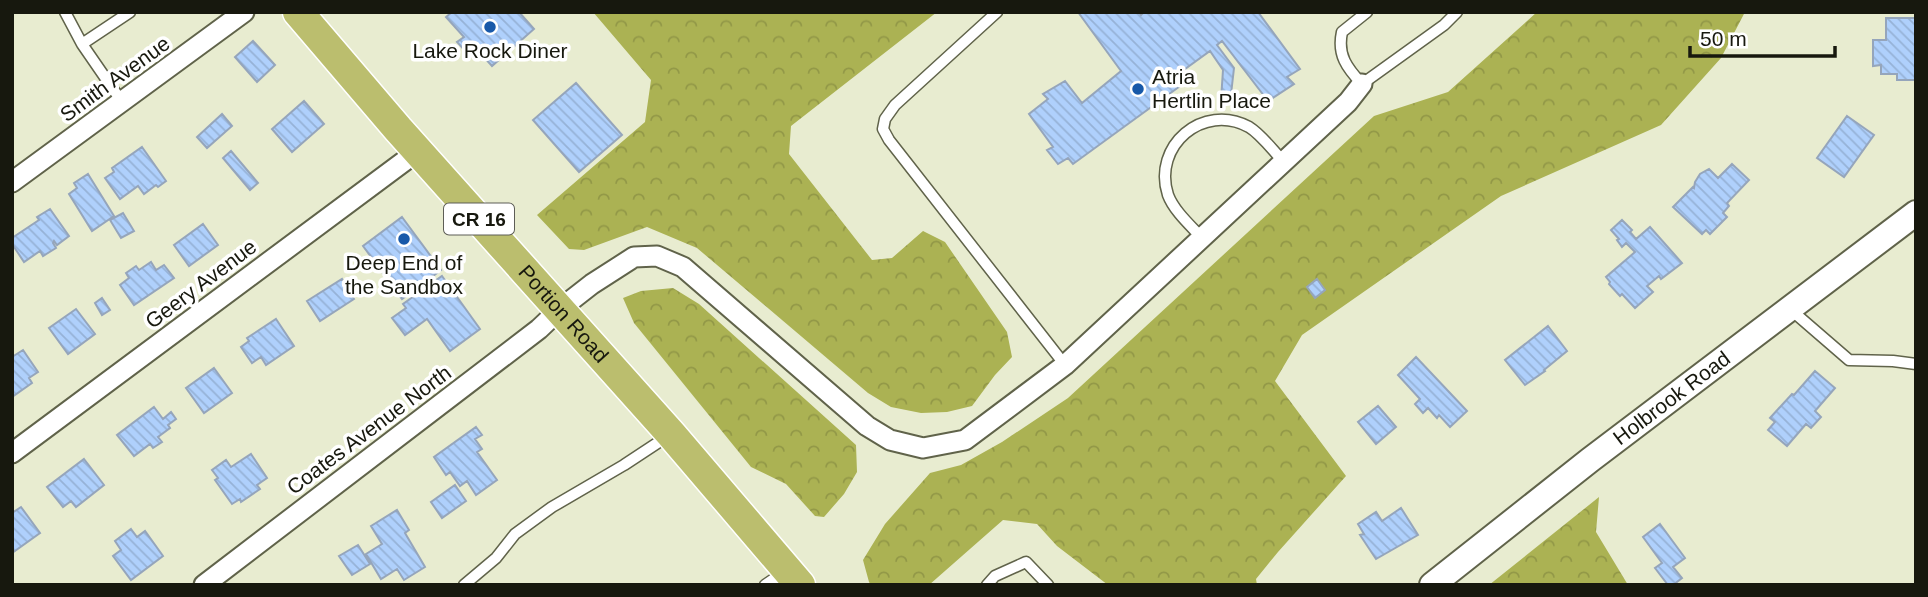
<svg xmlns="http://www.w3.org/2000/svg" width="1928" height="597" font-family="Helvetica,sans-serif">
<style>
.forest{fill:url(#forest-crowns)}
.building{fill:url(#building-back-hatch);stroke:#95a5bb;stroke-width:2}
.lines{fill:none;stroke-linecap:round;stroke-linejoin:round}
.service-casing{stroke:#60634a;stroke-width:13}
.minor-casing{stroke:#60634a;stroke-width:23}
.tertiary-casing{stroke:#60634a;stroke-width:28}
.primary-casing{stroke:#fff;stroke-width:33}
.service{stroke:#fff;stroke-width:10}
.minor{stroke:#fff;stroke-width:19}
.tertiary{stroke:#fff;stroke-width:24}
.primary{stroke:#bbbe6e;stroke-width:30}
.poi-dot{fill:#1859a9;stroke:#fff;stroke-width:2.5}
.labels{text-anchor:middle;stroke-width:7;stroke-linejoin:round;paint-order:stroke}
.shield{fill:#fff;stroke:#5d5d56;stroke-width:2}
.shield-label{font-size:19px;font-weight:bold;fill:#17180e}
.poi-label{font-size:21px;fill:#17180e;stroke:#fff}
.street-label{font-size:21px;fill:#17180e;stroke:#fff}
</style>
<defs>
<pattern id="forest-crowns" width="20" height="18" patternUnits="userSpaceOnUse" patternTransform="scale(1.75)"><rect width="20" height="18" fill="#abb253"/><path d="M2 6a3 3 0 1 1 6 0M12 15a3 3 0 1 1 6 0" fill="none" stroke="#929847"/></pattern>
<pattern id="building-back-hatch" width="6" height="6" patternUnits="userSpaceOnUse" patternTransform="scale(1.75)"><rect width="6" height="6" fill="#afd0fc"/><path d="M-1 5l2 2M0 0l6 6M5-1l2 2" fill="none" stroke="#96b2d7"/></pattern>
</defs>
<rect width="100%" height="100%" fill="#e8ecd0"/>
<path class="forest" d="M593 12H937L791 126 789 154 872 260 892 258 923 231 945 242 1007 332 1012 357 995 375 972 406 947 412 921 413 891 407 868 393 697 248 647 227 584 250 569 249 537 215 645 122 651 80Z
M1537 12H1745L1721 58 1661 125 1501 196 1302 335 1275 381 1346 476 1278 552 1256 579 1257 585H1108L1057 546 1037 524 1003 520 929 585H871L869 582 863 560 885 524 930 473 961 465 1002 442 1068 398 1374 116 1448 92Z
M673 288 699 304 856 445 857 472 844 494 824 517 815 516 786 484 751 467 634 323 623 298 641 291Z
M1599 497 1596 532 1628 585H1489Z"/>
<path class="building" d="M452 12H519L534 29 492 66 475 47 468 54 457 42 464 37 446 17Z
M1078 12H1139L1141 15 1144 12H1258L1300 69 1287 77 1294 84 1268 101 1222 41 1217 45 1234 68 1230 103 1221 100 1223 70 1210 51 1181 72 1187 81 1073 164 1068 158 1058 164 1047 150 1053 147 1029 114 1048 99 1043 94 1065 81 1082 103 1121 71Z
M1886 18H1916V80H1897V74H1881V65L1873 66V40H1886Z
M253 41 275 65 257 82 235 57Z
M576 83 622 135 579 172 533 120Z
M304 101 324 124 292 152 272 129Z
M222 114 232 126 207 148 197 137Z
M1847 116 1874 135 1844 177 1817 158Z
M142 147 166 181 158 187 156 185 144 194 138 186 120 199 105 178 114 172 112 168Z
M231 151 258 183 250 190 223 158Z
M1732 164 1749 180 1727 203 1729 206 1723 213 1727 217 1710 234 1706 230 1702 234 1673 207 1693 187 1694 188 1695 182 1700 174 1709 169 1718 178Z
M88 174 114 216 92 231 69 194 77 188 74 183Z
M50 209 69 236 57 245 54 241 53 243 56 248 43 256 40 251 24 262 12 244V238L39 220 37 217Z
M123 213 134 231 121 238 110 220Z
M402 217 441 270 402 299 363 246Z
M1622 220 1632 230 1630 232 1636 239 1650 227 1682 263 1661 279 1659 276 1647 286 1653 292 1635 308 1622 294 1620 296 1609 284 1610 282 1606 277 1635 252 1626 243 1622 247 1617 240 1619 239 1611 230Z
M203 224 218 245 189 266 174 245Z
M151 262 156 270 164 265 174 278 134 305 120 285 129 278 126 273 136 266 139 270Z
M442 276 480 329 450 351 427 319 405 335 392 318 406 308 403 304Z
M342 279 354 299 320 321 307 301Z
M1317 279 1325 290 1315 298 1307 287Z
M102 298 110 310 102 315 95 303Z
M76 309 95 334 68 354 49 328Z
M276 319 294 346 266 365 261 357 252 363 241 347 249 341 247 338Z
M1548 326 1567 351 1544 370 1545 371 1525 385 1505 360Z
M23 350 38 372 29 378 32 383 12 397V357Z
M1416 357 1467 411 1450 427 1439 415 1437 418 1428 408 1423 413 1415 404 1420 399 1398 375Z
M214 368 232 393 204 413 186 388Z
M1815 371 1835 388 1815 411 1821 417 1811 428 1806 424 1787 446 1768 430 1775 422 1770 418 1792 394 1794 395Z
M1378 406 1396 427 1376 444 1358 422Z
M154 407 163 419 171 412 176 419 168 425 170 428 158 437 162 442 153 448 150 444 134 456 117 435Z
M476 427 482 435 475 439 482 449 477 452 497 480 476 495 467 481 460 486 450 472 446 475 434 457Z
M251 454 267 478 257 485 260 489 241 502 240 499 232 504 215 480 218 478 212 470 226 460 231 467Z
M84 459 104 485 76 507 71 501 63 507 47 487Z
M455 485 466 501 442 518 431 502Z
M21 507 40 533 12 553V513Z
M1401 508 1418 535 1376 559 1360 535 1364 534 1358 524 1376 512 1382 521Z
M397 510 409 530 405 533 425 567 404 580 397 569 381 579 366 554 382 544 371 526Z
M1660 524 1685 558 1673 567 1682 578 1673 585H1668L1655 568 1662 563 1643 537Z
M131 529 137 537 145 531 163 556 131 580 113 556 121 550 115 541Z
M358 545 370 564 352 575 339 556Z"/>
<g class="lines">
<defs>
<path id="service" d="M65 12 82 44 130 12
M997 12 895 105 885 119 883 129 889 140 1065 365
M1367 12 1342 32C1337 55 1347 68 1362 84L1444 25 1457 12
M82 44 122 102
M1202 238C1191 226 1174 211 1168 195 1152 146 1203 102 1249 127 1262 135 1273 151 1284 162
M1790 309 1849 360 1893 361 1916 364
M464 585 496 558 515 534 552 507 624 465 668 436
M765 585 784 572
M987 585 995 576 1026 562 1048 585"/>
<path id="minor" d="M12 182 244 12
M12 453 418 151
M204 585 539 329 560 309 592 284 634 257 657 256 683 267 867 426 890 440 923 448 965 440 1065 365 1348 102 1362 84"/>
<g id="tertiary">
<path id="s1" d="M1432 585 1590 460 1916 213"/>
</g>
<g id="primary">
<path id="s2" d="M298 12 398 129 671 434 800 585"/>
</g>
</defs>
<use href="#service" class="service-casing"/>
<use href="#minor" class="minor-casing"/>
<use href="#tertiary" class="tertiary-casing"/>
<use href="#primary" class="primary-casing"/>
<use href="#service" class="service"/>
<use href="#minor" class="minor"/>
<use href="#tertiary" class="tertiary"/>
<use href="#primary" class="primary"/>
</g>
<g class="poi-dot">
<circle cx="490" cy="27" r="7"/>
<circle cx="1138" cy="89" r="7"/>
<circle cx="404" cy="239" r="7"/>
</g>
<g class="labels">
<rect class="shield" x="444" y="203.5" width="70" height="31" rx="5"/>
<g class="shield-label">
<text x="479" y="226">CR 16</text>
</g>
<g class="poi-label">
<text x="490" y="58">Lake Rock Diner</text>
<text x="1152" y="84" text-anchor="start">Atria<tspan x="1152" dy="24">Hertlin Place</tspan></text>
<text x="404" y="270">Deep End of<tspan x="404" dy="24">the Sandbox</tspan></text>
</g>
<g class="street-label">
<text transform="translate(115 79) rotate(-36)" y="7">Smith Avenue</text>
<text transform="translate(201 284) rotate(-37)" y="7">Geery Avenue</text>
<text dy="7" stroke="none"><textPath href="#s2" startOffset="402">Portion Road</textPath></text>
<text dy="7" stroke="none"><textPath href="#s1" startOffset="304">Holbrook Road</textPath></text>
<text transform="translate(369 430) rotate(-37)" y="7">Coates Avenue North</text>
</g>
</g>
<rect width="1928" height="597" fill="none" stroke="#17180e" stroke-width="28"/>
<path d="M1690 46v10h145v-10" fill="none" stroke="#17180e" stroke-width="3.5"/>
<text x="1700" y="46" font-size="21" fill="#17180e" stroke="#ffffff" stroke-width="5" paint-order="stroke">50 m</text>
</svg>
